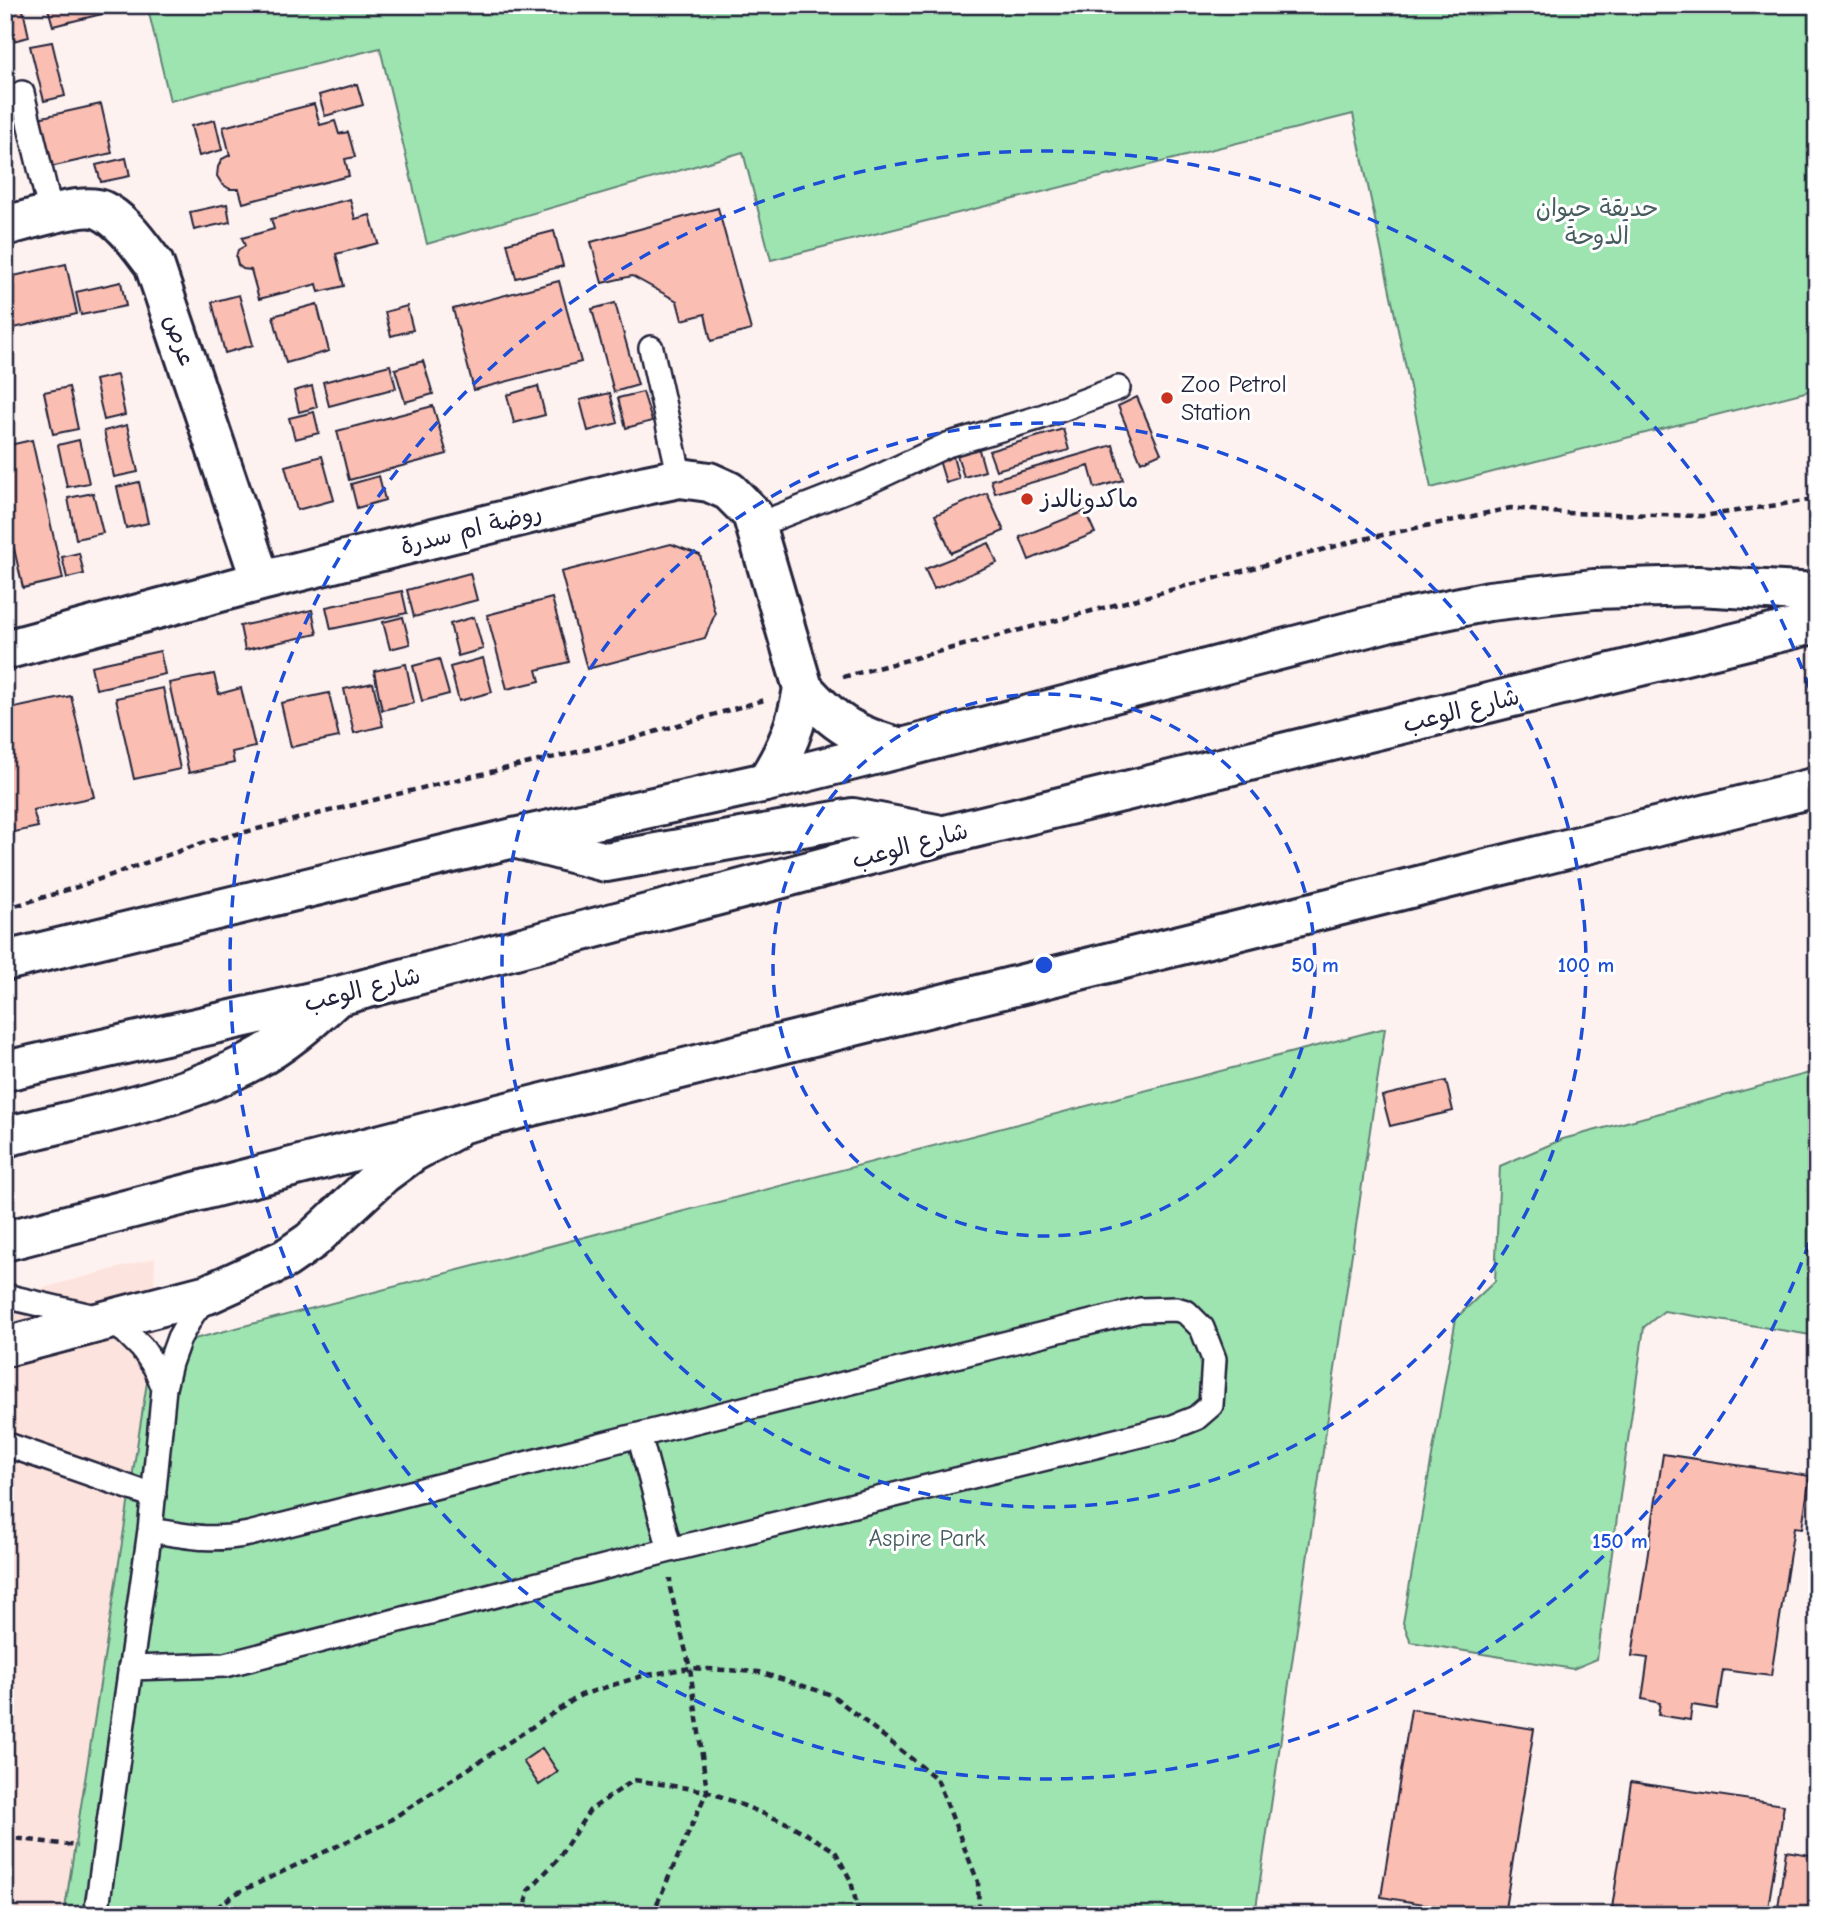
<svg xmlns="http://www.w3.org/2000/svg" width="1822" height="1920" font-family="'Comic Neue','Playpen Sans Arabic',sans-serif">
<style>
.built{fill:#fde3dd}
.green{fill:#9ee4b1;stroke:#608376;stroke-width:2}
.building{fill:#fabfb2;stroke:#22223b;stroke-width:2}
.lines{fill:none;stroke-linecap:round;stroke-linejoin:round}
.service-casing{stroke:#22223b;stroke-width:28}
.minor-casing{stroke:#22223b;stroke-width:44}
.primary-casing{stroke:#22223b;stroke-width:44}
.path{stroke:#22223b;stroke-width:4.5;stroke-dasharray:7 5;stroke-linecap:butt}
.service{stroke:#fff;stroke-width:23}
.minor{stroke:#fff;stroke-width:38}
.primary{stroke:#fff;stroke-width:38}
.ring{fill:none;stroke:#1d4ed8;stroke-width:3.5;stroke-dasharray:12 9}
.poi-dot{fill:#c8321e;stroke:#fff;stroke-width:2.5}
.labels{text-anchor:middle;stroke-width:6;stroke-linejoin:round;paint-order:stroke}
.park-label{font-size:24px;fill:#475c5e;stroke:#fff}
.street-label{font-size:24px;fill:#22223b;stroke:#fff}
.poi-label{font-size:24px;fill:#22223b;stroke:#fff;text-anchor:start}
.centre{fill:#1d4ed8;stroke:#fff;stroke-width:3.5}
.ring-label{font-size:21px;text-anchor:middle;font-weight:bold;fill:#1d4ed8;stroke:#fff;stroke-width:6;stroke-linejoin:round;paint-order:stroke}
</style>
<rect width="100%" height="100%" fill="#fef2f0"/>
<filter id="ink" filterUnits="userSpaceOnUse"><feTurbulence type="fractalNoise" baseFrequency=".0143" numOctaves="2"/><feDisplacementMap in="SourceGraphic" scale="14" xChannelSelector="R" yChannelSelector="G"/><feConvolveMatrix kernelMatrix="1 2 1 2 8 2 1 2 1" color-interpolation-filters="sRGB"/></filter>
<g filter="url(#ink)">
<path class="built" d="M155 1258 152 1350 64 1915H5V1298Z"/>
<path class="green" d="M147 5H1817V389L1431 488 1353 114 771 260 743 152 427 244 380 48 170 101Z
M1385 1028 1255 1915H64L152 1350Z
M1817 1071V1336L1664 1311 1644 1327 1597 1659 1573 1669 1411 1642 1403 1623 1456 1318 1495 1281 1500 1166 1563 1139Z"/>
<path class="building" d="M5 5H22L29 37 5 43Z
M47 5H113L114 11 53 26Z
M52 42 65 96 44 101 30 46Z
M357 84 363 105 325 116 319 95Z
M101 104 112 153 50 167 38 118Z
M314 104 320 125 335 121 339 134 348 132 355 157 345 159 349 176 243 203 239 189H230L222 184 217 176 218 167 222 159 230 155 223 127Z
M215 120 222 150 199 156 191 126Z
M126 158 130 176 101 182 96 165Z
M350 199 355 219 370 215 378 243 336 254 344 286 319 292 317 284 259 299 251 270 243 269 238 265 236 257 238 250 245 246 242 238 274 229 271 219Z
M227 204 230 222 194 230 190 212Z
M718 208 751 330 711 341 705 314 682 320 677 301 632 276 602 283 591 242Z
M554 231 563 266 516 278 507 243Z
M66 264 77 314 5 330V278Z
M559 281 581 362 474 390 453 309Z
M121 282 126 306 81 315 76 292Z
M239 295 253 345 225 353 212 302Z
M615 303 638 385 614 392 592 309Z
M317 304 329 351 286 363 273 316Z
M407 306 413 330 391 336 385 312Z
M423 361 433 394 405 402 395 369Z
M390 365 396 388 329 406 323 382Z
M117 375 125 415 104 420 95 380Z
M312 386 317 407 299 412 294 391Z
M538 386 545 415 514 423 507 395Z
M69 387 78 429 53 434 44 392Z
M643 392 652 421 626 428 618 398Z
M610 393 618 423 588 431 580 400Z
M1137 397 1161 453 1141 462 1118 406Z
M433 406 447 454 349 480 337 431Z
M314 412 319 433 295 439 289 418Z
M127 425 138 472 114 477 104 431Z
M1063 429 1069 450 996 470 989 451Z
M32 440 63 579 23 588 5 509V446Z
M79 440 89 483 67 487 58 445Z
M977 443 985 471 964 477 955 449Z
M1113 445 1123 480 1095 488 1089 466 995 493 991 480Z
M952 453 959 479 946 483 938 457Z
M322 456 334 500 297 510 285 466Z
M379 476 385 500 357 508 351 484Z
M139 482 148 523 126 528 117 487Z
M93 493 103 533 76 539 68 498Z
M987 493 1004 531 951 553 935 515Z
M1085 511 1095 533 1029 560 1020 537Z
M989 543 997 563 934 589 925 569Z
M671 544 700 555 715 614 705 638 587 669 561 572Z
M79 553 84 574 67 578 62 557Z
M470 573 477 600 414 617 407 590Z
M402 591 407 613 331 629 326 607Z
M552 598 569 662 537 670 540 681 507 689 487 615Z
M312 610 317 634 245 650 240 626Z
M403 617 410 644 390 649 383 622Z
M474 617 483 649 458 656 450 624Z
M160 651 165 674 96 689 91 666Z
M483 658 492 692 459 701 450 667Z
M439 659 449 694 422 701 413 666Z
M406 664 414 703 382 710 374 671Z
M214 674 219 694 241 688 255 747 232 752 234 763 189 773 169 683Z
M373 683 383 726 354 733 344 689Z
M163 688 180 769 134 779 116 698Z
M329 693 339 737 291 747 281 703Z
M71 696 94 797 33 810 38 827 5 834V710Z
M1446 1081 1453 1111 1390 1126 1382 1096Z
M1663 1454 1810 1476 1802 1528 1794 1527 1771 1676 1723 1670 1717 1709 1692 1705 1690 1720 1658 1715 1660 1703 1642 1699 1648 1658 1632 1656Z
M1411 1709 1534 1729 1504 1915H1491L1381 1897Z
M542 1748 558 1772 539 1785 523 1761Z
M1631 1782 1784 1805 1767 1915H1611Z
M1786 1851 1817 1856V1915H1777Z"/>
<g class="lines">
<defs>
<path id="service" d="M22 93 51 214
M651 348 680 478
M755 526 870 481 947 445 1041 417 1118 388
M5 1296 108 1320 126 1332 142 1348 155 1367 164 1388
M639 1435 670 1550
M5 1444 154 1496
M130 1668 225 1665 670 1550 1173 1427 1196 1418 1211 1405 1214 1359 1202 1328 1186 1312 1176 1309 1140 1310 639 1435 249 1534C211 1542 187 1536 150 1530
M96 1915 150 1530 164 1388 170 1363 179 1338 192 1315 208 1294"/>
<path id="minor" d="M5 226C25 221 84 202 101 210 123 220 140 246 154 264L261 581
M5 650 261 581 646 485 680 478 709 482 729 491 752 514 803 688C797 724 786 752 766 782
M803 688C835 724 856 737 902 748
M5 961 514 838 766 782 902 748 1387 622 1489 601 1594 589 1698 586 1817 593
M5 1347 208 1294 285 1259 311 1241 383 1174 413 1152 452 1131"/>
<path id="primary" d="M514 838 606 862 853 818 936 834
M5 1071 338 996 945 835 1817 623
M5 1137C87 1116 178 1101 252 1061 283 1045 309 1022 334 999
M5 1241 475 1120 1817 787"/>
</defs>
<use href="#service" class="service-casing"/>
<use href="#minor" class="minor-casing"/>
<use href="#primary" class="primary-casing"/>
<path class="path" d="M843 677 1359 540 1511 508 1562 513 1703 516 1817 499
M5 909 77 887 205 842 430 786 620 742 764 700
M5 1837 77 1846
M207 1915 235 1894 384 1824 581 1695 642 1676 690 1668 759 1672 832 1695 937 1779 978 1882 979 1915
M524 1915 528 1891 557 1860 590 1810 634 1780 707 1791 789 1824 835 1851 851 1881 859 1915
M652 1915 707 1791 690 1668 670 1588V1578"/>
<use href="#service" class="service"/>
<use href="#minor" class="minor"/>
<use href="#primary" class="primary"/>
</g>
</g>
<g class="ring">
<circle cx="1044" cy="965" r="271"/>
<circle cx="1044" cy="965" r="542"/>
<path d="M1816 1223A814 814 0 1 1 1816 707"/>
</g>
<g class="poi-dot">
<circle cx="1167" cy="398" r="7"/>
<circle cx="1027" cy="499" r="7"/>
</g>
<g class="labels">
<g class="park-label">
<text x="1597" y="216">حديقة حيوان<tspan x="1597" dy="28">الدوحة</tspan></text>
<text x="927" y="1546">Aspire Park</text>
</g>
<g class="street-label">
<text transform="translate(180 340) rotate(71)" y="8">عرص</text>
<text transform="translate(471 529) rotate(-14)" y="8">روضة ام سدرة</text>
<text transform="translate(1461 710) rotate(-14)" y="8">شارع الوعب</text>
<text transform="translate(910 845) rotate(-15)" y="8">شارع الوعب</text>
<text transform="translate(362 989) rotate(-14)" y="8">شارع الوعب</text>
</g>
<g class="poi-label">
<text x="1181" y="392">Zoo Petrol<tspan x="1181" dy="28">Station</tspan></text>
<text x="1041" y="507">ماكدونالدز</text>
</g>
</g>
<circle cx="1044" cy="965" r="10" class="centre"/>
<g class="ring-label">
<text x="1315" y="972">50 m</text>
<text x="1586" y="972">100 m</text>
<text x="1620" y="1548">150 m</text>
</g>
<rect width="1822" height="1920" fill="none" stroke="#fff" stroke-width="28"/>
<rect x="14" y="14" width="1794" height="1892" fill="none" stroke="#22223b" stroke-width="2.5" filter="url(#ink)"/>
</svg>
